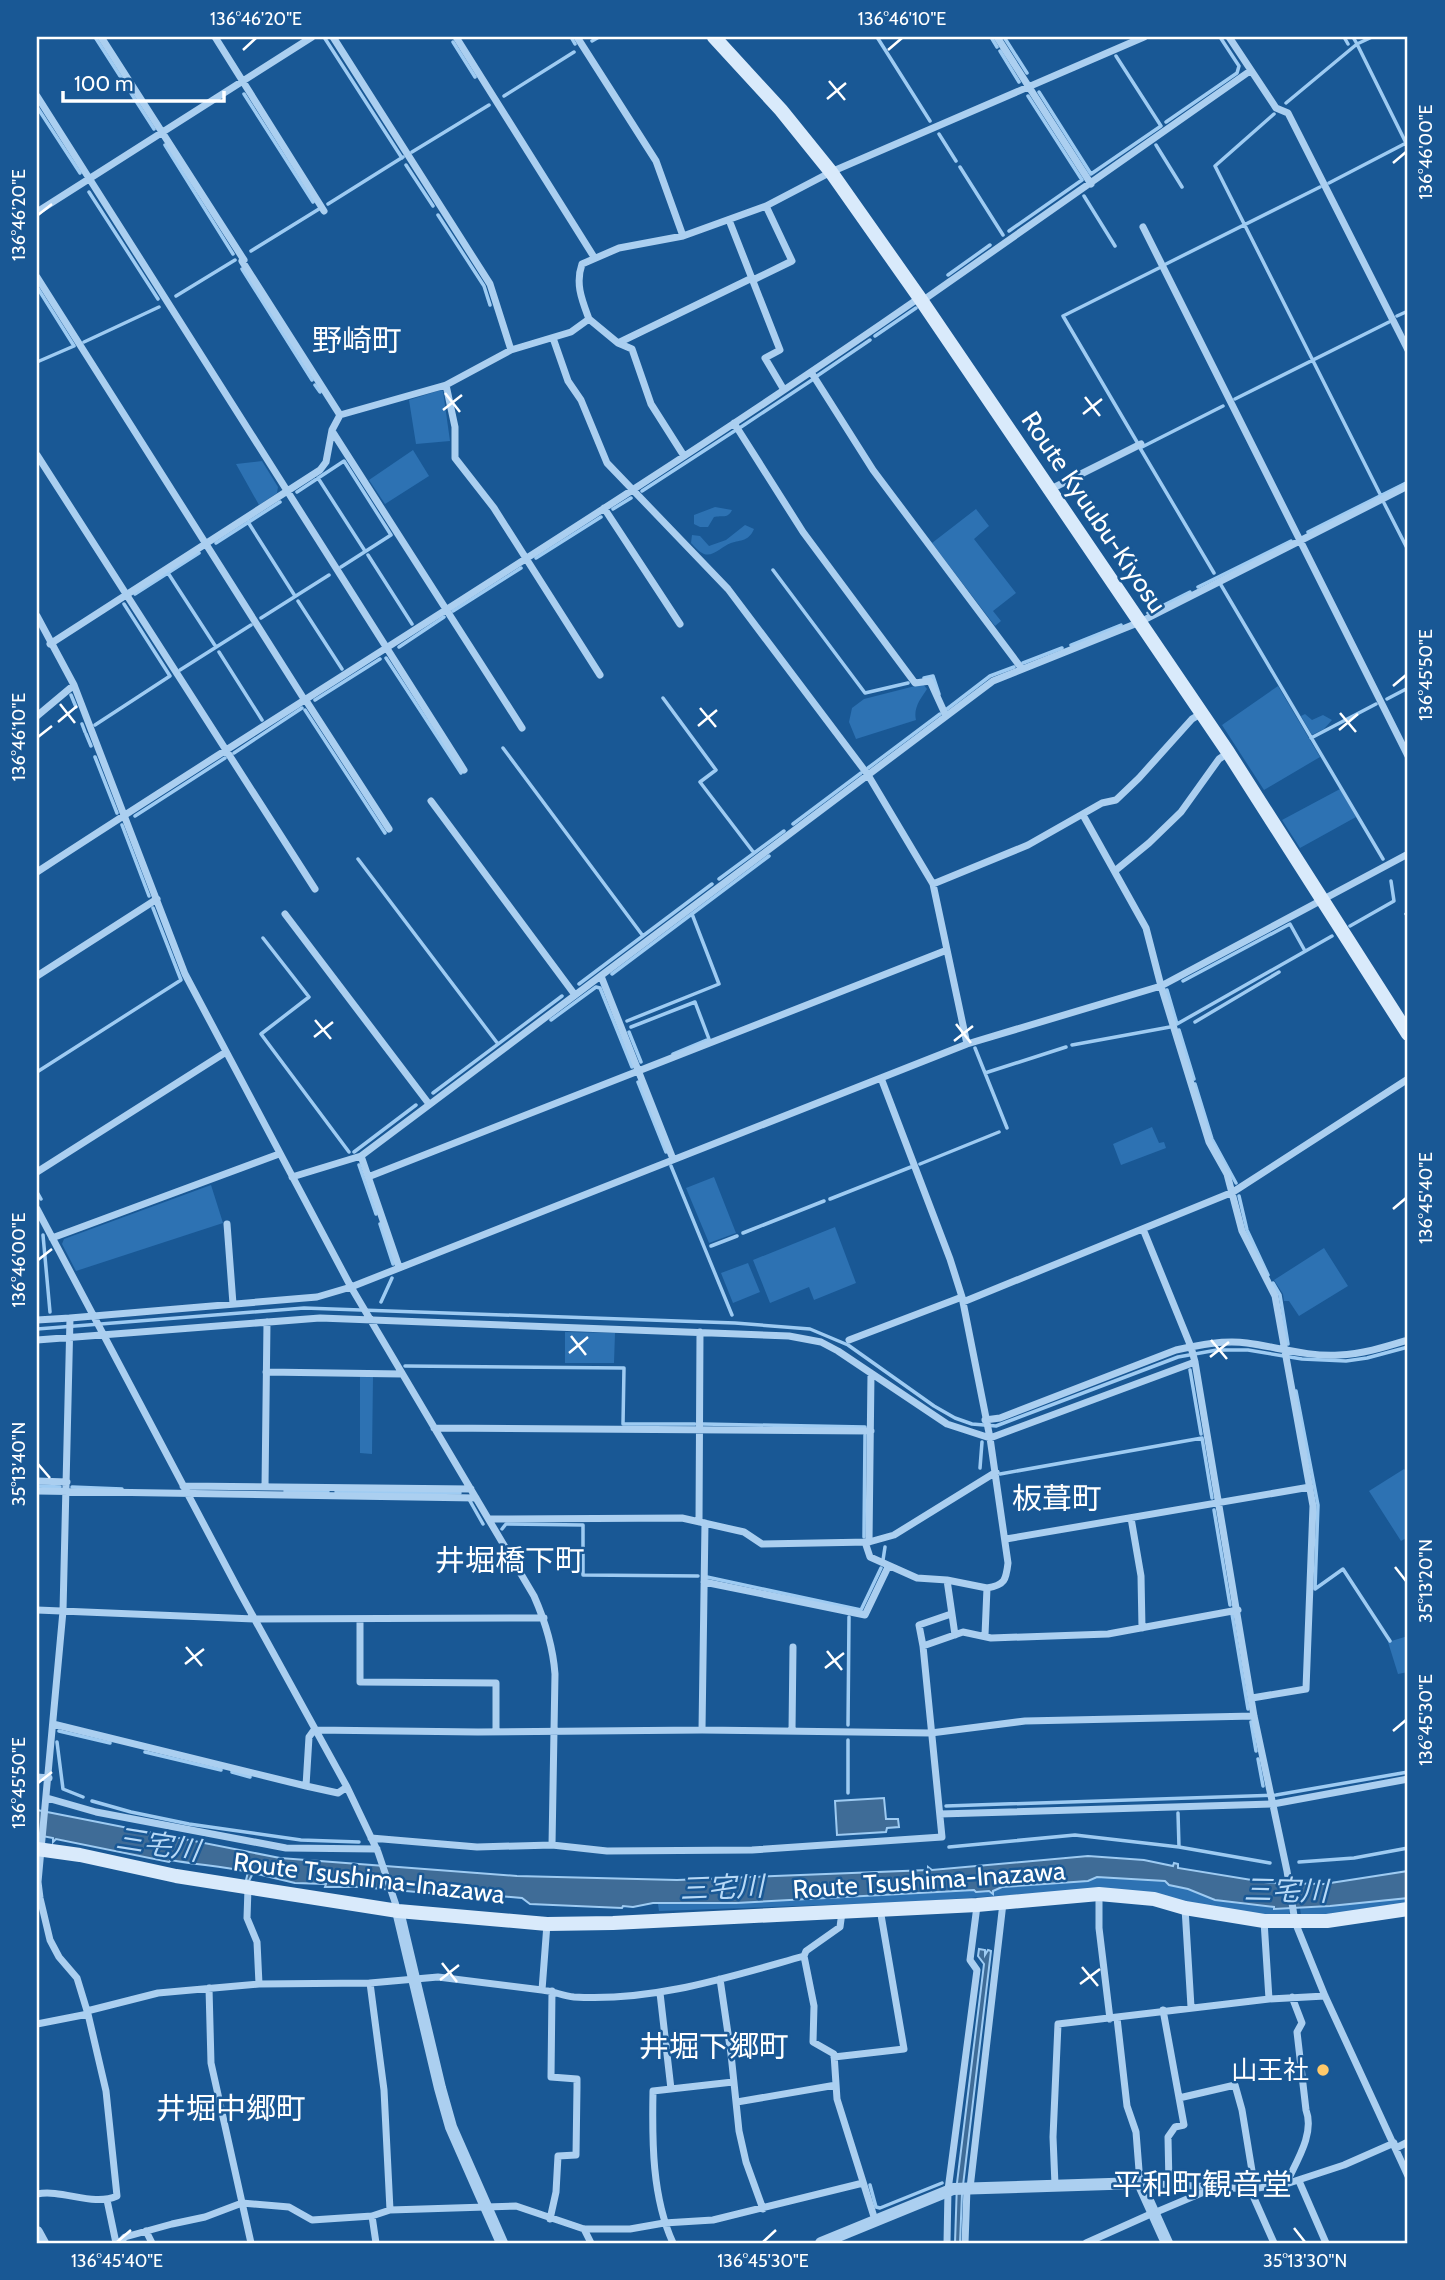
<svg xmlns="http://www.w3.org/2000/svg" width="1445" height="2280" font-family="Cabin,'Noto Sans JP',sans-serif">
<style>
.green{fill:#2d72b3}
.water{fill:#3f6c97;stroke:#9ecbf2;stroke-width:2}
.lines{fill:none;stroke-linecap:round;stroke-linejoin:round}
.stream{stroke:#9ecbf2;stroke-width:3.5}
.minor{stroke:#abcff0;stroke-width:7}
.tertiary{stroke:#abcff0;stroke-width:12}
.secondary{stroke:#d9eafb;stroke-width:14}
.ticks{fill:none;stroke:#fff;stroke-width:2.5}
.poi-dot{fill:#ffc96a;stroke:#195895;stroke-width:2.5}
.labels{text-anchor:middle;stroke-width:5;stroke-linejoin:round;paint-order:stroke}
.street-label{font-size:26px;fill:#fff;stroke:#195895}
.poi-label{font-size:26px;fill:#fff;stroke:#195895;text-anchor:end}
.water-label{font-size:28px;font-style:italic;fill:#b7d9f7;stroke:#195895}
.quarter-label{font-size:30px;fill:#fff;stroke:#195895}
.neatline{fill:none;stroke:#fff;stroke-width:2.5}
.ticks-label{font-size:18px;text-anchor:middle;fill:#fff}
</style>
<rect width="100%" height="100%" fill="#195895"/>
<path class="green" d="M441 390 443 391 450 441 416 444 409 400Z
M413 450 429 476 385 504 369 480Z
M262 461 278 487 277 493 259 505 236 464Z
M715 507 732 510C728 519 722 515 714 517L708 527H700L694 524V515Z
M976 509 989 526 974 539 1016 593 993 611 1001 621 995 626 932 543Z
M745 525 754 529C749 541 741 540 731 543 722 546 714 557 704 554 699 552 695 547 691 543L692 535 700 536 709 546 726 540Z
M923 684 927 689C921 698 913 708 916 720L856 739 849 722 852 708 864 699Z
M1278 686 1320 757 1264 790 1222 725Z
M1305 714 1312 720 1323 715 1332 720 1324 729 1312 735 1301 716Z
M1340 789 1356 817 1300 848 1282 820Z
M1152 1127 1159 1143 1164 1142 1166 1148 1121 1165 1113 1144Z
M714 1177 736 1233 709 1243 686 1188Z
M211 1185 223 1223 76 1271 62 1244 64 1239Z
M835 1227 856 1283 814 1300 809 1287 770 1303 753 1260Z
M1324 1248 1348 1286 1299 1316 1289 1301H1284L1283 1294 1274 1280Z
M748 1263 760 1292 733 1303 721 1273Z
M565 1332 615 1333 614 1363H565Z
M360 1376 373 1377 372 1454 360 1453Z
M1404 1469 1408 1473V1537L1401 1541 1369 1491Z
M1408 1636V1672L1398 1674 1388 1642Z
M1097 1877 1165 1881 1215 1900 1246 1905 1289 1907 1290 1912 1289 1915 1263 1914 1054 1892 911 1902 659 1911 658 1904 736 1903 974 1890 993 1893V1891L1002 1887Z
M1408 1898V1903L1324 1915H1301L1300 1908Z"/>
<path class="water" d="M884 1798 886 1819H898L899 1827 887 1828 886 1832 837 1835 835 1801Z
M37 1810 280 1858 517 1876 677 1880 928 1870V1867L932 1870 1088 1856 1144 1860 1173 1866 1174 1863 1178 1864V1868L1270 1883 1324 1884 1408 1871V1898L1330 1906 1274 1909V1907L1215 1900 1188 1889 1169 1885 1165 1881 1097 1877 1088 1881 1002 1887 993 1891V1894L989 1891 976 1892 974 1890 736 1903H653L633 1907 623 1906 622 1908 530 1904 522 1898 489 1895 485 1898 360 1887H325L326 1884 295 1883 253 1873 249 1881 246 1880 248 1872C222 1866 197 1865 171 1860L169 1862 56 1839 53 1842V1838L37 1835Z
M979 1949 985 1950V1955L988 1950 991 1951 962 2194 960 2243H955L957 2183 984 1964 978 1956Z"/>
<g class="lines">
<path class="stream" d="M95 37 154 129
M324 37 402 158
M571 37 575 44
M877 37 930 121
M991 37 997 47
M1004 37 1027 73
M1344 37 1348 44
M1353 37 1357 44
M592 41 599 37
M453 42 475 77
M1357 44 1408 147
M1000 51 1019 82
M1039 92 1091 174 1161 126 1116 56
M244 94 313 202
M504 96 574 52
M1028 96 1082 180
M1286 103 1357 44 1372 37
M37 107 80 173
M1274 114 1215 166 1381 496
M1166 122 1237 73 1239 66 1220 37
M939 134 956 161
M165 145 233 254
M1156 145 1182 187
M412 152 489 105
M406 165 433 206
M960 167 1003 235
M1329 183 1408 142
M89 192 158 299
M1084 196 1115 246
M328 204 403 157
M438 215 484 286 490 305
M1009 231 1082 180
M251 251 319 209
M1166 264 1320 187
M242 269 312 380
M948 275 990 245
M37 287 74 346 37 362
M176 296 235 260
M1397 316 1408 311
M875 336 916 308
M84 342 159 307
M817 376 870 340
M315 385 320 392
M1235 399 1389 322
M741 427 812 380
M1137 442 1063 316 1159 268
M1142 447 1223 406
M1140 448 1214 573
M318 478 365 551
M642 491 736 430
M297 492 344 461 391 535 341 567
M1384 503 1408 550
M613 509 631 498
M248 522 295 596
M1308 532 1408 482
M216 543 280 502
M368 555 412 624
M536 558 601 517
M773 570 865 693 908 683
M168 573 216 647
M1221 585 1383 859
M1198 587 1291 541
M135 594 199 553
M298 601 342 669
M453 611 521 568
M1148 613 1190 592
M261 618 329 575
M1071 645 1121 625
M399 647 444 617
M219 652 262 720
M386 658 461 773
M1023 663 1062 648
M180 670 251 625
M924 678 933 676 939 694
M71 695 76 707
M663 698 716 770 700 782 754 853
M1387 699 1408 688
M315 700 380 659
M947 709 990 676 1014 667
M305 710 385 833
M82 724 85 732
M95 725 170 676 124 604
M86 734 91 746
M1311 738 1376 704
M503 748 643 936
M234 753 302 708
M95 757 117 813
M868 768 940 714
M135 816 225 758
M793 824 861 773
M122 825 149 896
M358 859 498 1044
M719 879 784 831
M1406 914 1408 913
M1350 926 1394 901 1391 881
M263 938 309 997 261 1034 349 1152
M612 974 769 856
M1183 981 1290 924 1305 951
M579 984 712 884
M1167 990 1177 1024 1332 936
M551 1020 596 987 600 988 632 1067
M627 1021 719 984 692 914
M1195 1022 1279 972
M631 1027 695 1002 709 1039 673 1054
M1179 1030 1194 1079
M629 1032 641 1062
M1072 1045 1170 1027
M975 1048 985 1073 1066 1047
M37 1072 181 980 153 908
M985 1073 1007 1128
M638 1082 666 1152
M1195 1084 1212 1139 1236 1183
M433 1093 562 996
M354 1152 416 1105
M920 1164 999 1132
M359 1165 376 1214
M671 1166 732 1315
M37 1192 41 1199
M1239 1196 1247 1230 1268 1275
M830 1199 911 1167
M380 1224 393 1264
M743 1233 824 1201
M43 1235 50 1312
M711 1246 737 1236
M1273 1283 1280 1295 1288 1344
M381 1302 392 1278
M37 1329 304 1308 735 1323 810 1329 848 1345 934 1406 955 1418 972 1424 996 1426 1178 1357 1217 1350H1248L1302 1359 1346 1361 1367 1358 1408 1347
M405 1366 624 1368 623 1424H695
M1190 1370 1201 1434
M1296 1391 1318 1505 1315 1589 1343 1569 1390 1641
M703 1424 865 1427
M1202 1438 1212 1498
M980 1468 982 1442
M1000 1474 1202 1438
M37 1486 60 1487
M72 1487 122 1489
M285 1491 328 1492
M336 1492 460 1493
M470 1501 483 1524
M1214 1510 1230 1605
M502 1529 506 1524 583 1525V1575L698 1576
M864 1537 865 1435
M883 1560 885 1547
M707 1577 861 1610 881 1568
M1232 1614 1248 1709
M1251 1722 1256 1751
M848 1725 849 1617
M59 1731 110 1743
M57 1742 63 1789 83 1797
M145 1752 221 1770
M1258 1759 1263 1786
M232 1772 250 1777
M848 1793V1740
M92 1801 131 1812 189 1824 301 1840 359 1842
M946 1806 1276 1795 1408 1772
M1178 1813 1179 1847 1270 1863
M949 1847 1075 1835 1179 1847
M1299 1862 1354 1858 1408 1848
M870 2185 876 2207 880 2208 942 2183"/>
<path class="minor" d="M101 37 244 260
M215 37 324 211
M333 37 490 284 511 350
M456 37 594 257
M577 37 656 161 683 236
M997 37 1091 184
M1229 37 1276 108 1288 113 1408 350
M37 96 464 770
M37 212 312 37
M729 220 780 350 765 358 784 390
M1143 227 1408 756
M242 261 340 415
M37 277 304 699
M753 280 792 261 766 206
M922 301 1250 71
M589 319 618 343 632 349 651 404 684 456
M553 338 568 381 581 400 607 463 728 589 868 775 933 884 967 1044
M618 343 752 278
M811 372 873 470 1022 669
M446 385 455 427V458L494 508 600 675
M734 423 803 532 915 683 930 681 946 716
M332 431 522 728
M37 455 315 889
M1049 490 1141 444
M604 508 680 624
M37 616 74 685 185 974 351 1287 534 1596C545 1621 553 1646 555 1674L552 1845
M50 644 320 470 326 462 332 430 340 415 446 385 511 350 571 332 589 319C582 300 575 284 582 264L619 248 683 236 766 206 831 172 1144 37
M305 699 389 829
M37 716 74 685
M431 801 575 995
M1083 815 1146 928 1161 986 1209 1142 1227 1174 1242 1231 1275 1296 1313 1506 1306 1689 1252 1698
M1116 870 1149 843 1181 812 1219 759 1228 753
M37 872C331 680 631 498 919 298
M933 884 1028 845 1102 803 1116 800 1139 778 1192 719 1202 713
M285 914 429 1104
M37 976 157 899
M601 976 673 1159
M881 1078 950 1259 962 1297 990 1438 1008 1563C1006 1580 1005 1585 987 1588L985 1635
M361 1156 399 1267
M37 1172 226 1052
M292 1177 361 1156 993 681 1140 622 1408 486
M368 1177 947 950
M37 1209 238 1589 347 1787 378 1852 398 1911
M227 1224 233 1304
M1143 1229 1191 1347 1195 1362 1254 1716 1287 1871 1295 1922 1325 1996 1408 2176
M52 1238 279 1154
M963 1302 1233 1192 1408 1079
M37 1320 70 1318
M37 1340 320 1318 789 1336 821 1342 838 1351 947 1424 990 1438 1195 1362
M849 1340 962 1297
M266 1372 402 1374
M985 1420 1000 1418 1176 1350C1199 1345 1223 1340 1247 1343 1277 1347 1308 1357 1339 1355 1363 1354 1385 1347 1408 1340
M434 1428 871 1431
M37 1481 67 1482
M183 1486 471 1489
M265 1487 267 1322
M37 1491 476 1498
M1131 1518 1141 1576 1142 1628
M489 1519 682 1518 744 1532 762 1544 869 1542 894 1535 996 1472
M699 1522 700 1332
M1006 1539 1310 1487
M865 1542 870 1557 917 1578 947 1580 987 1588
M869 1542 871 1373
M947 1580 955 1635
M704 1582 865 1615 888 1567
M37 1610 254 1619 544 1618
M360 1619V1682L496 1683V1732
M923 1646 963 1632 991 1638 1108 1634 1238 1610
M53 1724 306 1786 309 1737 314 1730
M314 1730 478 1732 702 1730 931 1733 1025 1721 1254 1716
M702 1730 705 1523
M792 1731 793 1647
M37 1777 49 1778
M306 1786 338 1793 347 1787
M47 1798 96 1812 286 1848 377 1849
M940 1814 1273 1804 1408 1779
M371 1838 477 1847 552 1845 607 1851 752 1850 942 1837 923 1646 919 1625 951 1614
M248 1888 247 1918 257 1942 259 1984
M1099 1894V1928L1110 2019
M1185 1908 1191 2007
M1264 1921 1269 1999
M547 1924 542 1990C553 1991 563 1996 574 1997 653 2002 729 1977 804 1956L806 1951 840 1927 842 1912
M804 1956 814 2006 813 2042 834 2054 837 2099 875 2220
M720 1979 731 2054 739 2131 746 2162 763 2209
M370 1983 384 2090 390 2210
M209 1988 211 2063 251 2243
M660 1993 671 2089
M1163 2010 1184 2125 1175 2127 1168 2137 1169 2185
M87 2011 158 1993 259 1984 370 1983 438 1977 542 1990
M1117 2018 1127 2106 1136 2132 1140 2183 1250 2189 1286 2184 1344 2165 1394 2143
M37 2024 88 2014
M834 2057 904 2049 880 1909
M1179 2098 1235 2085 1242 2110 1255 2189
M737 2102 836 2085
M1396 2148 1408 2142
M1299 2181 1326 2243
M1286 2184C1296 2162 1315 2134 1306 2110L1297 2032 1302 2023 1292 1997
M1055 2185 1053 2137 1058 2024 1269 1999 1325 1996
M970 2188 1003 1903
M1250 2189 1274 2243
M37 2194C63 2189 93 2207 117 2196L106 2091 88 2014 77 1978 59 1957 50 1940 40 1898 38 1882 63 1611 70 1318 317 1297 351 1287 967 1044 1161 986 1408 854
M107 2200 116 2243
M1154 2213 1211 2189
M372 2216 376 2243
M550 2219 556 2192 558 2156 576 2155 577 2087V2079L551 2077 552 1991
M584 2229 591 2243
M146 2231 152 2243
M119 2243 125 2237 172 2224 205 2217 242 2203 289 2207 312 2220 372 2216 390 2210 516 2206 584 2229H630L664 2223 713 2220 863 2183
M673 2243C652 2197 652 2141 653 2091L733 2082
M947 2243 948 2190 977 1970 970 1960 977 1906
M965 2243 967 2188
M1086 2243 1153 2213"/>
<path class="tertiary" d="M398 1911 440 2088 451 2127 502 2243
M37 2232 43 2243
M821 2243 953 2189 1140 2183 1167 2243"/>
<path class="secondary" d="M714 37 781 110 831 172 919 297 1228 752 1408 1034
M37 1849 80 1855 176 1876 398 1911 547 1924 613 1923 977 1905 1099 1894 1154 1899 1185 1908 1264 1921H1327L1408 1909"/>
</g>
<path class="ticks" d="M243 50 256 38M888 50 902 38M829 81 845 100M827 99 846 83M1393 163 1406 152M38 215 52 204M445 393 460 412M1085 397 1100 416M443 410 462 395M1083 414 1102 399M1393 686 1406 675M60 704 75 723M700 708 716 727M1340 713 1356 732M58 722 77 706M698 726 717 710M1339 730 1358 714M38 737 52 726M315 1020 331 1039M956 1024 971 1043M314 1037 333 1022M954 1041 973 1026M1393 1209 1406 1198M38 1260 52 1249M571 1336 586 1355M1211 1340 1227 1359M569 1353 588 1337M1210 1357 1229 1342M38 1464 50 1478M1395 1567 1406 1581M186 1647 202 1666M827 1651 842 1670M185 1664 204 1649M825 1668 844 1653M1393 1731 1406 1720M38 1783 52 1772M442 1963 457 1982M1082 1967 1098 1986M440 1980 459 1965M1080 1984 1100 1969M1294 2228 1305 2242M117 2242 131 2230M763 2242 776 2230"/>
<circle class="poi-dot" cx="1323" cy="2070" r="7"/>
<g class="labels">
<g class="street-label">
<text transform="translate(1094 512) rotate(56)" y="9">Route Kyuubu-Kiyosu</text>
<text transform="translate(369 1878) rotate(7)" y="9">Route Tsushima-Inazawa</text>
<text transform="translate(929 1880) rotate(-4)" y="9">Route Tsushima-Inazawa</text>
</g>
<g class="poi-label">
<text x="1309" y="2079">山王社</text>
</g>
<g class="water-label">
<text transform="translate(158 1844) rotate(9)" y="10">三宅川</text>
<text transform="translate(722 1887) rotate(-2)" y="10">三宅川</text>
<text transform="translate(1286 1890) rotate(1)" y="10">三宅川</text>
</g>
<g class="quarter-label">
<text x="357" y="351">野崎町</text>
<text x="1057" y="1509">板葺町</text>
<text x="510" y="1571">井堀橋下町</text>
<text x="714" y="2057">井堀下郷町</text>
<text x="231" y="2119">井堀中郷町</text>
<text x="1202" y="2195">平和町観音堂</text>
</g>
</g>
<rect width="1445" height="2280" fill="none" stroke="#195895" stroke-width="77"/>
<path d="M63 91v10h161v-10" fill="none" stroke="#ffffff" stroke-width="3.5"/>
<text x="74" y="91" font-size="21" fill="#ffffff" stroke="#195895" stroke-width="5" paint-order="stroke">100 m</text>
<rect x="38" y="38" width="1368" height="2204" class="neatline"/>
<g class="ticks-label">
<text x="256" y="25">136°46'20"E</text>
<text x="902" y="25">136°46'10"E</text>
<text transform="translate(1426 152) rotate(-90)" y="6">136°46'00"E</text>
<text transform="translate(19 215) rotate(-90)" y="6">136°46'20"E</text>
<text transform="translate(1426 675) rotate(-90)" y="6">136°45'50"E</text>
<text transform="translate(19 737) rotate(-90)" y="6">136°46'10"E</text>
<text transform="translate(1426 1198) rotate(-90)" y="6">136°45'40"E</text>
<text transform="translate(19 1260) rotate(-90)" y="6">136°46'00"E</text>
<text transform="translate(19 1464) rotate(-90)" y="6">35°13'40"N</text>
<text transform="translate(1426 1581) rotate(-90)" y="6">35°13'20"N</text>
<text transform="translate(1426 1720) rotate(-90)" y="6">136°45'30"E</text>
<text transform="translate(19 1783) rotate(-90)" y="6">136°45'50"E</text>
<text x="117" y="2267">136°45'40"E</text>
<text x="763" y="2267">136°45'30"E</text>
<text x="1305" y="2267">35°13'30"N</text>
</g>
</svg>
